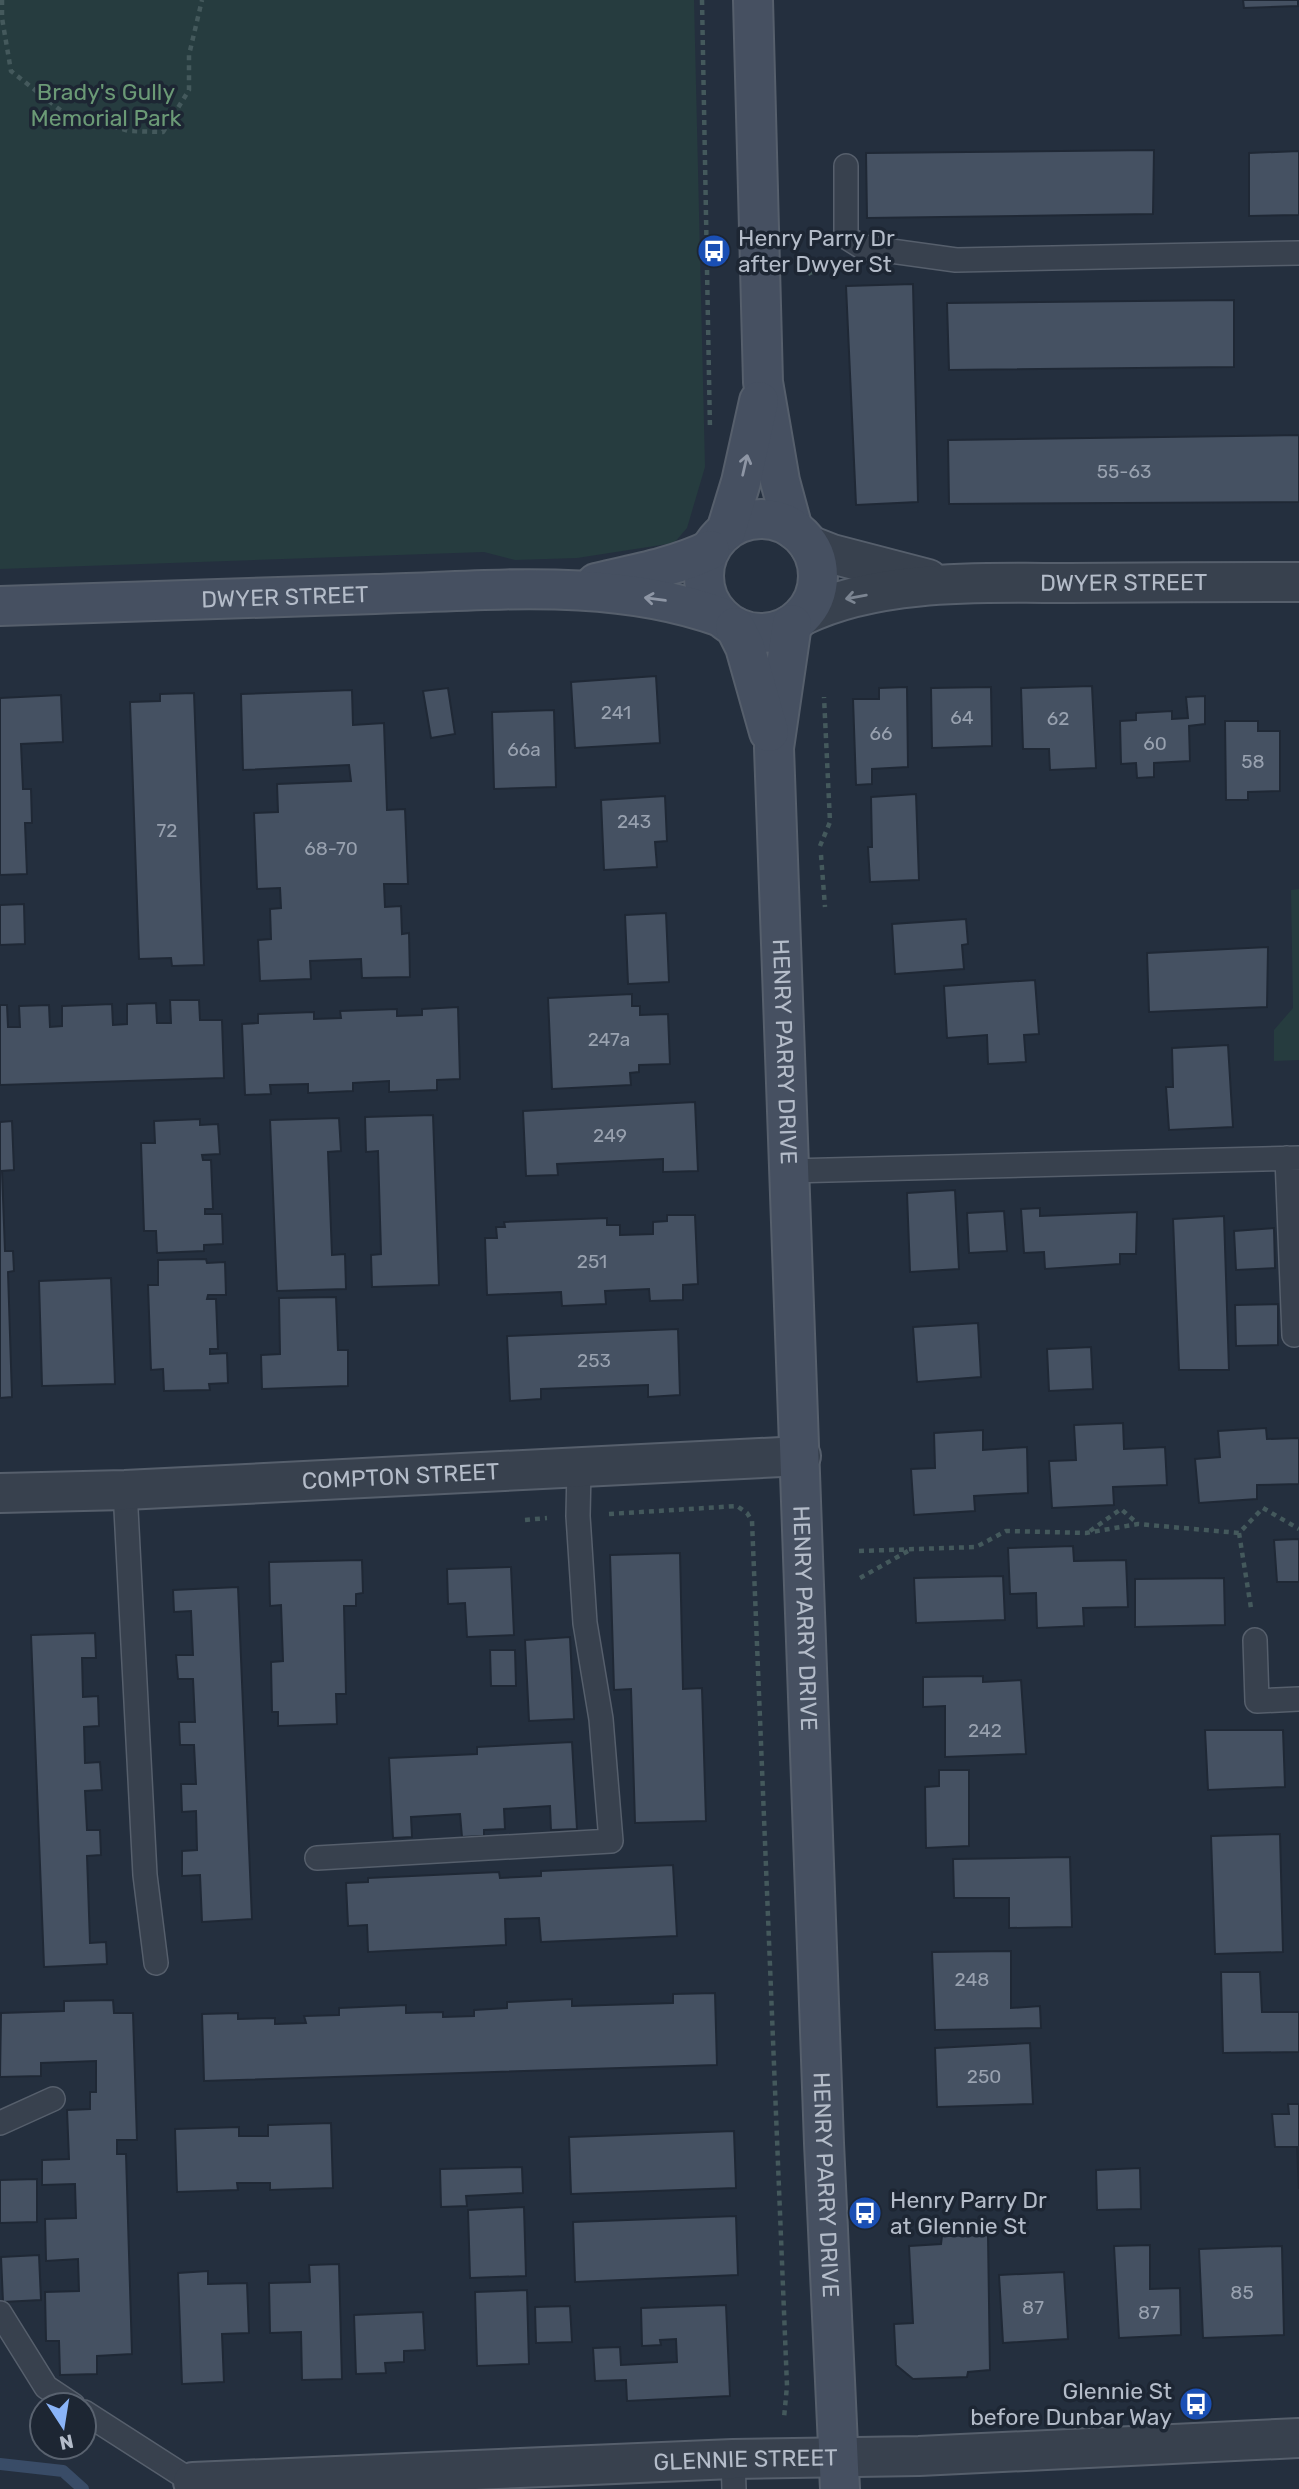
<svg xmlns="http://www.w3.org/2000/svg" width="1299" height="2489" font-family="Rubik,sans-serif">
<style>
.green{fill:#263c3f}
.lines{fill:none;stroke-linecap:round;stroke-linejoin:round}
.stream{stroke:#394c67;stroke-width:12}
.building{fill:#455162;stroke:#1f2835;stroke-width:2}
.lane-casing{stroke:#565f6c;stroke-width:26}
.street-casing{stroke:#565f6c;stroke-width:42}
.secondary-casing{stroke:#565f6c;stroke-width:42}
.path{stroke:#44595c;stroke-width:4.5;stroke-dasharray:5 5;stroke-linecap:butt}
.lane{stroke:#38414e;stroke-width:23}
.street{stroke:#38414e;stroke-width:38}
.secondary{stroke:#465061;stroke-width:38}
.oneway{stroke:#8e96a5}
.oneway2{stroke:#7c8592}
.labels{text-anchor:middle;stroke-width:7;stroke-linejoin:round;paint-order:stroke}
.number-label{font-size:19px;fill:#98a1af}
.park-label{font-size:23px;fill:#6b9a76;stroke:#1d2633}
.poi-label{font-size:23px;fill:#b4bcc9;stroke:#1d2633;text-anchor:start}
.street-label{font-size:23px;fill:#b4bcc9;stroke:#1d2633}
</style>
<rect width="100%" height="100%" fill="#242f3e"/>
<path class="green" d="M0 0H694L705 467 687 528 674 543 577 558 515 560 484 552 0 569Z
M1299 889V1060L1274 1061V1030L1293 1008 1291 890Z"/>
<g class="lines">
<path class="stream" d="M0 2464 63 2471 83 2489"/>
</g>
<path class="building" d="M1243 0H1298V6L1244 8Z
M1154 150 1153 214 867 218 866 153Z
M1299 151V215L1249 216V153Z
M913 284 918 502 856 505 846 286Z
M1234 300V367L949 370 947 303Z
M1299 435V502L949 504 948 440Z
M656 676 660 743 575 748 571 682Z
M1092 686 1096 768 1050 770 1049 749H1023L1021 688Z
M907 687 908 767 872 769V784L856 785 853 699H879V688Z
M991 687 992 746 932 748 931 688Z
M448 688 455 734 431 738 423 691Z
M352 690 353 725 384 723 387 810 405 809 408 884H384L385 907 401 906 402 934 409 933 410 977 362 978 361 959 310 961 311 979 260 981 258 940 271 939 270 909 281 908 280 888 257 889 254 813 278 812 277 784 351 781 349 765 243 770 241 694Z
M194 693 204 965 172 966 171 958 139 959 130 702 160 701V694Z
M61 695 63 742 21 744 23 789H31L32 823H25L27 874 0 875V698Z
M1205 696V724L1189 726 1190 761 1154 763V777L1137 778 1136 763 1121 764 1120 721 1136 720V713L1172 711V719L1188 718 1186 697Z
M554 710 556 787 494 789 492 712Z
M1225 721H1258V731H1280V791L1248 792V800H1226Z
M916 794 919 880 870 882 868 847H872L871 797Z
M665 796 667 841 655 842 657 867 604 870 601 800Z
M24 904 25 944 0 945V905Z
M666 913 669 982 628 984 625 915Z
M966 919 968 944 962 945 964 969 895 974 892 924Z
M1268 947 1267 1007 1149 1012 1147 953Z
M1035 980 1039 1034 1024 1035 1026 1062 988 1064 987 1035 947 1038 944 986Z
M632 994V1006H640V1015L668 1014 670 1064 639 1065V1072L630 1073 631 1085 552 1089 548 998Z
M170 1000H199L200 1020H222L224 1078 0 1085V1005H7L8 1027H20L19 1006 49 1005 50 1027 62 1026V1006L112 1004 113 1025 127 1024V1004L156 1003 157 1023H171Z
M458 1007 460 1079 437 1080V1090L389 1092V1081L353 1083V1091L308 1093V1084L270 1085 271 1094 245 1095 242 1024 258 1023V1014L314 1012V1019L341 1018 340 1011 397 1009V1016L422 1015V1009Z
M1228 1045 1233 1127 1169 1130 1166 1087H1173L1172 1048Z
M695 1102 698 1171 663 1172V1159L557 1164 558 1175 526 1176 523 1111Z
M433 1115 439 1285 372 1287 371 1255 381 1254 378 1151 366 1152 365 1117Z
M339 1118 341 1151 328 1152 332 1255 345 1254 346 1289 277 1291 270 1120Z
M200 1119V1125L218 1124 220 1154 202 1155 203 1160H211L213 1209H205V1214H222L223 1244 204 1245V1251L157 1253 156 1231H144L141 1143H155L154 1121Z
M12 1121 14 1170 2 1171 5 1251H13L14 1271 8 1272 12 1397 0 1398V1122Z
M955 1190 959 1269 910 1272 907 1193Z
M1040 1208V1216L1137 1212 1136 1254H1120V1264L1045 1269 1044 1252 1024 1253 1021 1209Z
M1004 1211 1007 1251 969 1253 967 1213Z
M667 1215H695L698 1284 683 1285V1300L650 1301 649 1289 605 1291 606 1304 562 1306 561 1292 487 1295 485 1238H497L496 1227H505L504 1222 607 1218V1225H620V1235L653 1234V1222L667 1221Z
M1224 1216 1229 1370H1179L1173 1219Z
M1274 1228 1275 1268 1236 1270 1234 1231Z
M206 1259 207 1263 225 1262 226 1295H208L207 1299H216L218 1349H210V1354L227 1353 228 1383 209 1384 210 1390 164 1391 163 1369 151 1370 148 1285H158V1260Z
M111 1278 115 1384 42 1386 39 1281Z
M336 1297 338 1350H348V1386L262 1389 261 1355 280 1354 279 1298Z
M1278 1304V1345L1236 1346 1235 1305Z
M978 1323 981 1377 917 1382 913 1327Z
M678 1329 680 1395 648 1397V1385L541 1389V1399L510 1401 507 1336Z
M1091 1347 1093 1389 1049 1391 1047 1349Z
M1123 1423 1124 1449 1165 1447 1167 1485 1113 1487 1114 1505 1052 1508 1049 1461 1076 1460 1074 1425Z
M1266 1428 1267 1439 1299 1438V1484L1257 1485V1499L1199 1503 1195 1459 1220 1457 1218 1431Z
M983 1430V1450L1027 1447 1028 1493 974 1496 975 1511 914 1515 911 1469 935 1468 934 1433Z
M1299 1539V1582H1277L1274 1540Z
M1073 1546 1074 1561 1126 1560 1128 1607 1083 1608 1084 1626 1037 1628 1036 1593 1010 1594 1008 1548Z
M680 1553 683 1689 702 1688 706 1821 635 1823 631 1689 614 1690 610 1555Z
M362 1560 363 1593 356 1594V1606H344L346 1694H336L337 1724 278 1726V1712H272L271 1662 283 1661 281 1605 270 1606 269 1562Z
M511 1567 514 1635 467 1637 465 1603 448 1604 447 1569Z
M1003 1576 1005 1620 916 1623 914 1578Z
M1224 1578 1225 1625 1135 1627V1579Z
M238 1587 252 1919 202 1922 200 1875 182 1876V1851L197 1850 196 1811 182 1812 181 1784H196L194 1745H180L179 1722H195L193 1679H178L176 1655H193L191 1611 174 1612 173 1590Z
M95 1633 96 1658H82L83 1697 98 1696 99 1726 84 1727 85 1763 100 1762 102 1790 85 1791 87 1830H100L101 1855 87 1856 90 1943 106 1942 107 1964 44 1967 31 1635Z
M570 1637 574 1719 529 1721 525 1640Z
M490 1650H515L516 1686H491Z
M983 1676V1682L1021 1680 1026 1754 945 1757V1706L923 1707V1677Z
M1205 1730H1283L1285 1787 1208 1790Z
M572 1742 577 1829 551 1830 550 1806 504 1809 505 1829 484 1830V1836L462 1837 460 1814 411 1817 412 1837 393 1838 389 1758 477 1754V1747Z
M939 1770H969V1846L926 1848 925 1787 939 1786Z
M1280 1834 1283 1952 1215 1954 1211 1836Z
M1070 1857 1072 1927 1009 1928V1898H954L953 1859Z
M673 1865 677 1936 541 1942 539 1918 505 1919 506 1945 368 1952 367 1925 348 1926 346 1883 368 1882V1878L499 1872 500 1878 541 1876V1871Z
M1011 1951V2008L1040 2006 1041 2028 935 2030 932 1952Z
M1221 1972H1260L1262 2012H1299V2052L1223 2053Z
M715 1993 717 2065 204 2081 202 2014 238 2013V2019L275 2018V2024L306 2023 304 2016 339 2015V2008L406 2005V2013L443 2012V2017L474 2016V2010L507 2008V2002L572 1999V2006L673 2003V1994Z
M113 2000 114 2013H133L137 2140H117V2154H126L132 2354 97 2356V2374L60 2375 59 2341H46L45 2292 79 2291 78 2259 46 2261 45 2219 76 2218 75 2184 42 2185V2160L69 2159 67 2110 90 2109V2092H96V2061L41 2063V2076L0 2077 1 2013 64 2011V2001Z
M1030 2043 1033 2104 937 2107 935 2048Z
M1288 2104H1299V2189L1297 2147H1275L1272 2114H1289Z
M331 2123 333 2188 270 2190V2183H237L238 2190 177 2192 175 2129 239 2127V2136H268V2125Z
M734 2131 736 2188 571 2194 569 2137Z
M522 2167 523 2193 466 2196 467 2206 441 2207 440 2169Z
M1140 2168 1141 2209 1097 2210 1096 2170Z
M37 2179V2222L0 2223V2180Z
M524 2207 526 2276 470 2278 468 2210Z
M736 2216 738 2275 575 2282 573 2222Z
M988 2235 990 2370 968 2372 967 2377 913 2379 896 2365 894 2324 913 2323 909 2246 941 2244 942 2236Z
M1150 2245V2289L1180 2288 1181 2335 1119 2338 1114 2246Z
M1282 2246 1284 2335 1203 2338 1199 2249Z
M39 2255 41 2300 3 2302 1 2257Z
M339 2264 342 2379 302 2380 301 2332 270 2333 269 2283 310 2282 309 2265Z
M208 2271V2284L247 2283 249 2333 222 2334 224 2382 182 2384 178 2273Z
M1064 2272 1068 2339 1003 2343 999 2275Z
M527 2290 529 2364 477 2366 475 2292Z
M726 2305 730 2396 627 2401 626 2380 595 2381 593 2348 620 2347 621 2365 677 2362 676 2339 660 2340 661 2345 642 2346 641 2308Z
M570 2306 572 2342 536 2343 535 2307Z
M423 2312 425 2350 404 2351V2362L385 2363 386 2373 356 2374 354 2315Z"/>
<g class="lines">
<defs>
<path id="lane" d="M846 166V237L862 247 956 260 1299 253
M1287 1158 1294 1335
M789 1171 1299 1158
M125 1490 145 1875 156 1963
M1255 1640 1257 1701 1299 1699
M317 1858 611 1841 601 1719 585 1623 578 1516 579 1468
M0 2123 53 2099
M0 2313 46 2387 73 2405
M84 2412 193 2482
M733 2459 734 2489"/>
<g id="street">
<path d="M809 545 832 554 928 579"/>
<path id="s1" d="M802 616C879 578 985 583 1070 583 1146 582 1223 582 1299 582"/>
<path id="s2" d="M0 1493 125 1490 801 1456"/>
<path id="s3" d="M193 2482 733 2459 919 2456 1299 2438"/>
</g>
<g id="secondary">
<path d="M753 0 763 382 780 481 793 529"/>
<circle cx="761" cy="576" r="57"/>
<path d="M726 531 741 482 759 401"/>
<path d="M596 583C635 574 674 567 710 550"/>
<path id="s4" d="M0 606C125 602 250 598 375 594 490 591 611 577 721 617"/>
<path id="s5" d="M792 624 774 748 824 2143 840 2489"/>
<path d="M735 627 745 647 769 732"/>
</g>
</defs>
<use href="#lane" class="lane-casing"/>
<use href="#street" class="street-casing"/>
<use href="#secondary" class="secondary-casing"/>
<path class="path" d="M2 0V18L11 71 64 113 129 131 163 132 189 90V55L202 0
M702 0 710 430
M808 274 829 263
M820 846 830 822 824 697
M821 855 825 907
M609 1514 737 1506 747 1513 752 1521 787 2386 784 2418
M525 1520 547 1518
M1090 1531 1121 1509 1138 1524
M1239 1533 1251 1608
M859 1551 976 1547 1006 1531 1086 1533 1138 1524 1239 1533 1263 1508 1299 1529
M860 1578 908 1551"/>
<use href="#lane" class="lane"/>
<use href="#street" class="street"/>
<use href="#secondary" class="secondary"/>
</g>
<defs><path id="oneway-shaft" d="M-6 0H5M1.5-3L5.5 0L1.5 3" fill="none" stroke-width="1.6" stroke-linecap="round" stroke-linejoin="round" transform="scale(1.75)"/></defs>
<g class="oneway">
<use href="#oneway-shaft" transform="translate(745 465) rotate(-77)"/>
<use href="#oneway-shaft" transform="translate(655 599) rotate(-172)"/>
</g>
<use class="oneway2" href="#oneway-shaft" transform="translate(856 597) rotate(170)"/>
<defs>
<symbol id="bus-disc" viewBox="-11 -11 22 22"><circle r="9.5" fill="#1a4fb4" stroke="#1d2633"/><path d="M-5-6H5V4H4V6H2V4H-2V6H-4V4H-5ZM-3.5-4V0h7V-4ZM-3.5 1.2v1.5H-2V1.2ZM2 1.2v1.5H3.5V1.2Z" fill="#fff"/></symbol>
</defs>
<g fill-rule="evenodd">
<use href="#bus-disc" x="695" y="232" width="38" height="38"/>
<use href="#bus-disc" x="846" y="2194" width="38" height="38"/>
<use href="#bus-disc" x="1177" y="2385" width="38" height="38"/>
</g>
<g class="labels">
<g class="number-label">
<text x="1124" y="478">55-63</text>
<text x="616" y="719">241</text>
<text x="962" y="724">64</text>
<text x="1058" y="725">62</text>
<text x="881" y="740">66</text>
<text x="1155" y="750">60</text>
<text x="524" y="756">66a</text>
<text x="1253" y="768">58</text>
<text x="634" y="828">243</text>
<text x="167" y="837">72</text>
<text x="331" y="855">68-70</text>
<text x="609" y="1046">247a</text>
<text x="610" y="1142">249</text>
<text x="592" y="1268">251</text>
<text x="594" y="1367">253</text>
<text x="985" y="1737">242</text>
<text x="972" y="1986">248</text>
<text x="984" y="2083">250</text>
<text x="1242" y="2299">85</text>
<text x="1033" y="2314">87</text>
<text x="1149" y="2319">87</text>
</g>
<g class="park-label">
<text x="106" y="100">Brady's Gully<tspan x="106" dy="26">Memorial Park</tspan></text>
</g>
<g class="poi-label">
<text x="738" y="246">Henry Parry Dr<tspan x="738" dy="26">after Dwyer St</tspan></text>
<text x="890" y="2208">Henry Parry Dr<tspan x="890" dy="26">at Glennie St</tspan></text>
<text x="1172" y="2399" text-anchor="end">Glennie St<tspan x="1172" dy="26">before Dunbar Way</tspan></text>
</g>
<g class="street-label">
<text dy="8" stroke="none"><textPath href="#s1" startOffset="326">DWYER STREET</textPath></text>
<text dy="8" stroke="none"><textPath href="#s4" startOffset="285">DWYER STREET</textPath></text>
<text dy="8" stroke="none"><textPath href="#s5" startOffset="429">HENRY PARRY DRIVE</textPath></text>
<text dy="8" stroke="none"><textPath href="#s2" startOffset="401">COMPTON STREET</textPath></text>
<text dy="8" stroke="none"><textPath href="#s5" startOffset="996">HENRY PARRY DRIVE</textPath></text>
<text dy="8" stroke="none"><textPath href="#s5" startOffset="1563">HENRY PARRY DRIVE</textPath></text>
<text dy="8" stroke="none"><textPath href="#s3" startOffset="553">GLENNIE STREET</textPath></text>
</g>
</g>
<g transform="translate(63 2426) rotate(168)"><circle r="33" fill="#1d2633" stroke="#59626f" stroke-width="2"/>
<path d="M0-5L12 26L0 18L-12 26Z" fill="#8ab4f8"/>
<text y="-10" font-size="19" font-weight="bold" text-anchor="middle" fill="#b4bcc9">N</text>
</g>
</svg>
